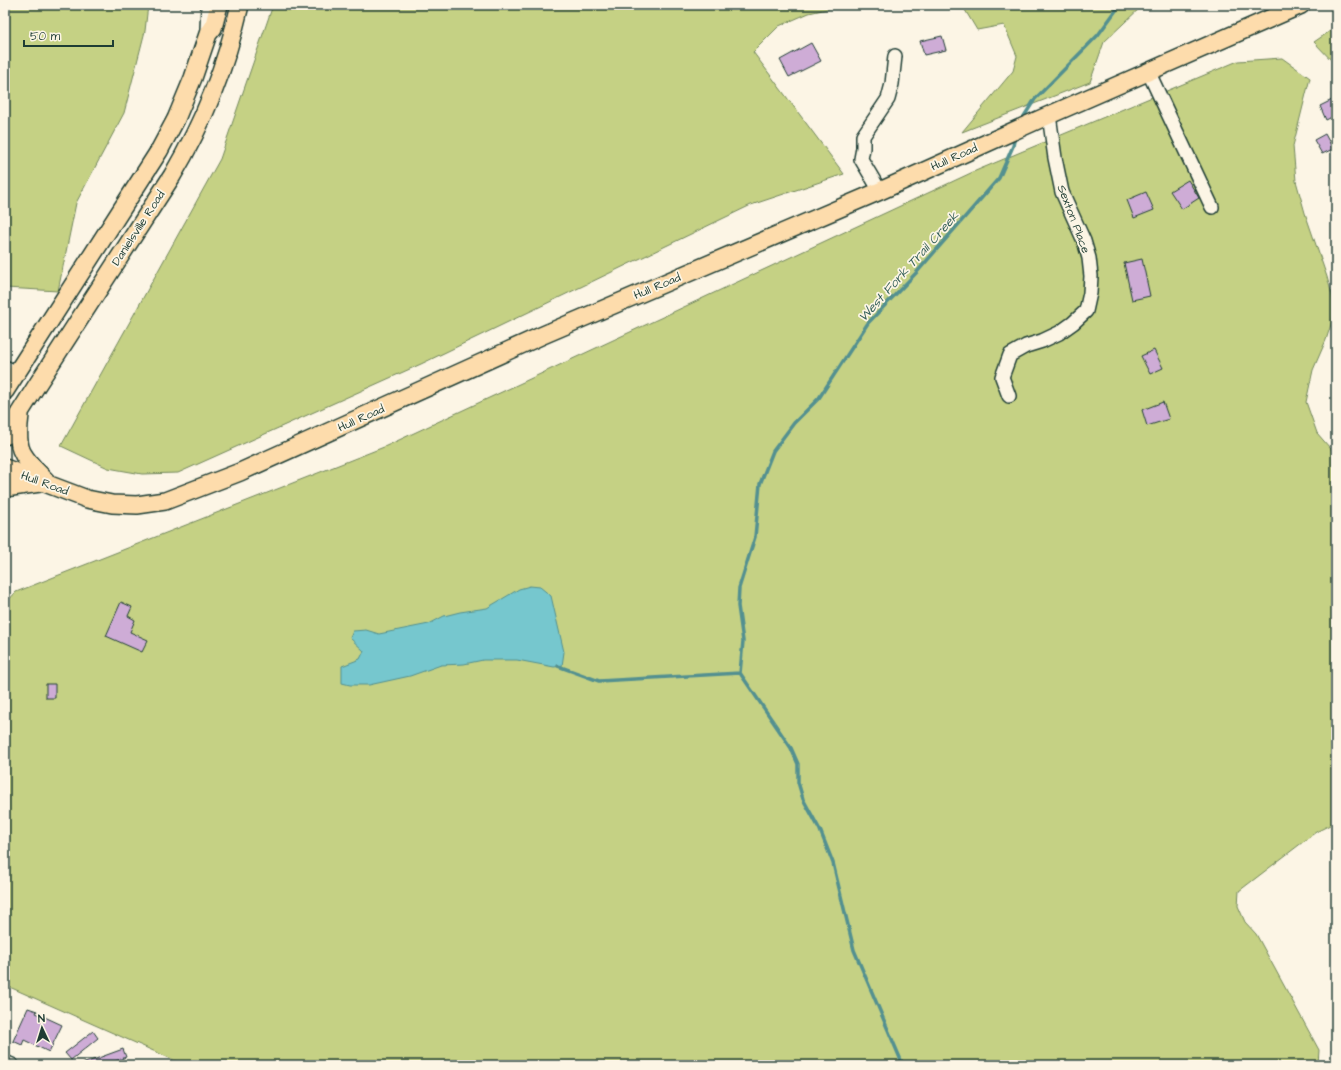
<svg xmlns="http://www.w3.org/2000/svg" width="1341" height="1070" font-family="'Architects Daughter',sans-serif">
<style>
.green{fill:#c5d184;stroke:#72875c}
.water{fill:#76c7ce;stroke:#539090}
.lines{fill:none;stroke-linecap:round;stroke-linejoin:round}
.stream{stroke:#539090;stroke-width:3.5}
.building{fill:#ceacd6;stroke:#1f3d34}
.minor-casing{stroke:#1f3d34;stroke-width:16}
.major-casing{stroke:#1f3d34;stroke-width:20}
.minor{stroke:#fcf5e5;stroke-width:13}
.major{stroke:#fddcac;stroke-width:17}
.labels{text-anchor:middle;stroke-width:3.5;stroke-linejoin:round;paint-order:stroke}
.street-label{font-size:12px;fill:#1f3d34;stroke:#fcf5e5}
.water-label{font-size:13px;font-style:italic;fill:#35605a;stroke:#fcf5e5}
</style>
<rect width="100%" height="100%" fill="#fcf5e5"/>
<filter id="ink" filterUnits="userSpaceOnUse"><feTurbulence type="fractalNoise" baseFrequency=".025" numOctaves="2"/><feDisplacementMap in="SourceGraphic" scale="8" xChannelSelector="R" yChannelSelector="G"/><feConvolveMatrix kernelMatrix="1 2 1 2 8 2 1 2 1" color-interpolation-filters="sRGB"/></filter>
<g filter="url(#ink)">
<path class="green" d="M5 5H148L145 31 124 113 76 203 58 291 5 288Z
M273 5H845L809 13 779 26 753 52 844 174 751 205 421 364 178 473 142 474 108 468 61 446 220 159Z
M962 5H1143L1104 42 1090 82 962 132 1013 71 1017 56 1004 25 977 30Z
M1336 27V65L1314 42Z
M1282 58 1310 78 1293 146 1296 181 1305 213 1327 277 1336 309 1326 340 1313 370 1306 402 1317 433 1336 455V822L1316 832 1239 891 1238 906 1245 922 1256 934 1319 1050 1318 1065H185L5 985V604L16 592 384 447 973 172 1238 61Z"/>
<path class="water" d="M530 586 540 587 551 596 564 652 562 666 554 667 517 660H483L464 664 441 665 410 676 369 685H350L342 683V666L360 659 364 651 350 638 353 631 366 630 379 634 429 624 444 616 460 612 487 608 519 589Z"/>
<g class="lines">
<path class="stream" d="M1021 121 1035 99 1098 35 1120 5
M558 666 599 681 740 673
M903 1065 854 950 833 863 820 830 803 799 798 782V764L791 748 740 673 743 641 738 606 739 588 755 537 760 484 773 451 794 423 819 398 868 323 917 272 999 178 1013 146 1014 141"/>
</g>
<path class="building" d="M942 36 946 50 924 55 920 41Z
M811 43 821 61 789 77 780 60Z
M1336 98V115L1326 120 1320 106Z
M1325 134 1333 149 1322 154 1314 140Z
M1188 180 1199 198 1182 209 1170 191Z
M1146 192 1154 210 1134 218 1127 200Z
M1142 259 1150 296 1132 300 1124 263Z
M1154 350 1163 368 1150 374 1141 356Z
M1163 402 1169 419 1147 426 1142 410Z
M121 602 132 607 128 616 135 620 130 632 148 640 142 652 106 636Z
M46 684H55V698H46Z
M28 1008 37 1011 36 1013 62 1025 49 1052 24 1040 22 1045 13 1041Z
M93 1031 98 1038 71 1060 65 1053Z
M123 1049 126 1057 106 1065H83L82 1064Z"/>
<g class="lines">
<defs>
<path id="minor" d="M207 29 208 5
M1148 71 1212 207
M880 191 861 159 863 148V136L888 99 892 84 895 56
M5 367 16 373
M1009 396 1002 377 1010 355 1026 346 1042 341 1059 333 1073 323 1086 311 1090 293 1091 276 1089 258 1084 241 1062 192 1055 158 1049 115
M5 1062 12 1065"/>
<path id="major" d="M5 391 159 151 176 119 193 78 208 34 213 28 219 5
M20 415C15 453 22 455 47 482
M5 436 37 385 172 176C204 122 226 66 240 5
M5 468 87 499 112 504 137 505 165 501 240 472 543 335 880 191 1038 120 1301 5
M5 488 40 483"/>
</defs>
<use href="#minor" class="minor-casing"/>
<use href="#major" class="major-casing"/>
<use href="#minor" class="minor"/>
<use href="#major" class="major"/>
</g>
</g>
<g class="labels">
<g class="street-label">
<text transform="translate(954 157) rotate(-24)" y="4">Hull Road</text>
<text transform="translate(1074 219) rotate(69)" y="4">Sexton Place</text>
<text transform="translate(138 228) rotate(-57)" y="4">Danielsville Road</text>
<text transform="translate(657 286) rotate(-23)" y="4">Hull Road</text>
<text transform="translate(361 418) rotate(-24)" y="4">Hull Road</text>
<text transform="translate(45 483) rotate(20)" y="4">Hull Road</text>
</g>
<g class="water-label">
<text transform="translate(908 266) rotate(-48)" y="5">West Fork Trail Creek</text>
</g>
</g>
<rect width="1341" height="1070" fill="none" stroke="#fcf5e5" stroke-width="20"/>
<rect x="10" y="10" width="1321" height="1050" fill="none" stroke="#1f3d34" stroke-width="1.5" filter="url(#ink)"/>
<g transform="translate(42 1028) rotate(356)" stroke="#fcf5e5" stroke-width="3" paint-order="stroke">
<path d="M0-3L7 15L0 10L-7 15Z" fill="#1f3d34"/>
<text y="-6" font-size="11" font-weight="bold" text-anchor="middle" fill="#1f3d34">N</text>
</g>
<path d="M24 40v6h89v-6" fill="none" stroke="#1f3d34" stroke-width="2"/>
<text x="30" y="40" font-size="12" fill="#1f3d34" stroke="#fcf5e5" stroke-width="3" paint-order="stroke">50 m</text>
</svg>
